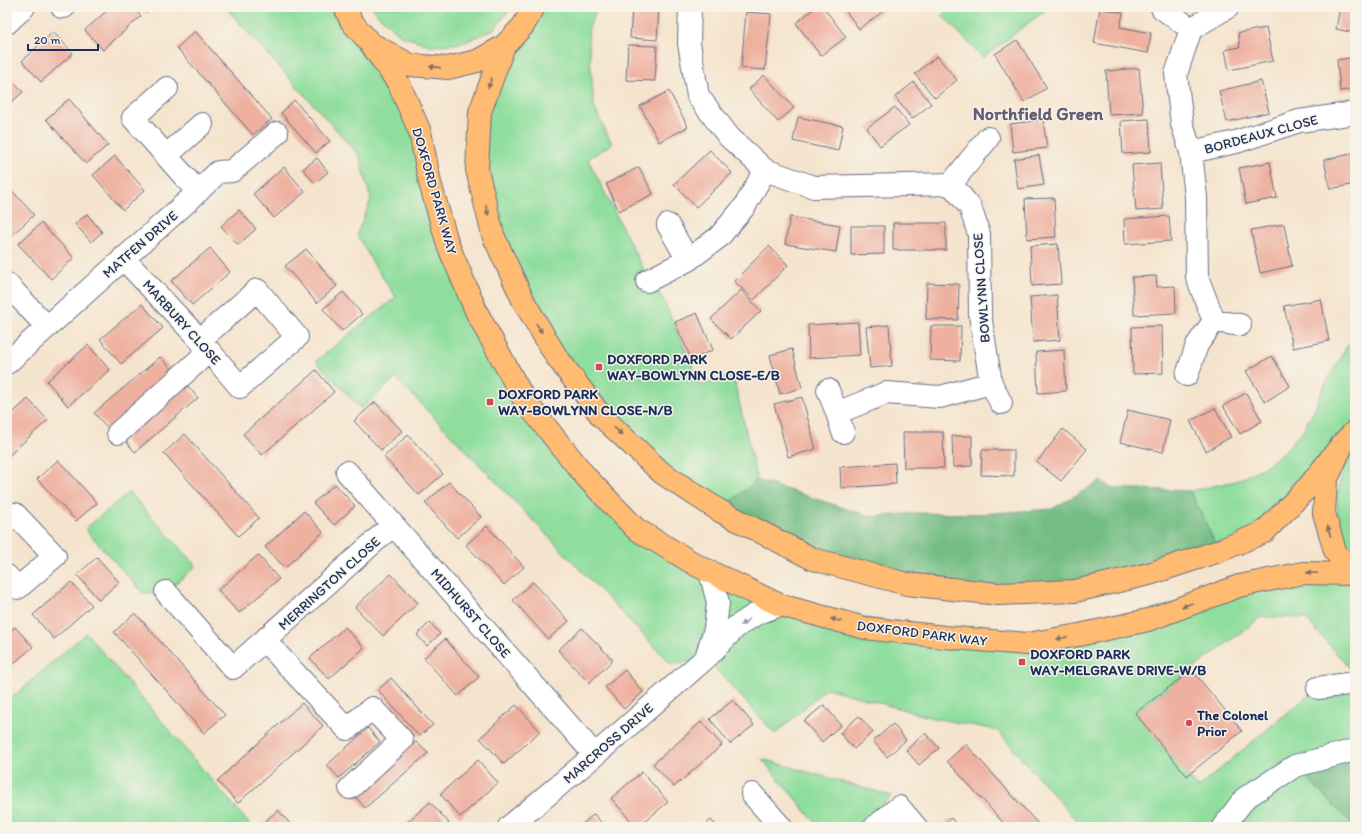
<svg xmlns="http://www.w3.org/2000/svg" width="1362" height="834" font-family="Itim,sans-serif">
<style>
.green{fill:#8fde9d;stroke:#55867e}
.forest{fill:#73bd84;stroke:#477671}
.building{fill:#eeb1a0}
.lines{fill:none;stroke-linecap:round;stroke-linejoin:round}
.minor-casing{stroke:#676e85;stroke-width:24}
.major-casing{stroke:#676e85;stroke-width:24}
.minor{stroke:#fff;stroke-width:22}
.major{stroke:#ffbb71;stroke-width:22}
.oneway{fill:#826e67}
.oneway2{fill:#8d97ae}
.poi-dot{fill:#d1495b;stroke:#f7f3e8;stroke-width:1.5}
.labels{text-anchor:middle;stroke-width:3;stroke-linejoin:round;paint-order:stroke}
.street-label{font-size:14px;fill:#1b2f5e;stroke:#f7f3e8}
.poi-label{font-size:14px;font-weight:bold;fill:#1b2f5e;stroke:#f7f3e8;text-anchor:start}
.district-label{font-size:18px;font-weight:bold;fill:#655c75;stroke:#f7f3e8}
</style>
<rect width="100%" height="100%" fill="#f7f3e8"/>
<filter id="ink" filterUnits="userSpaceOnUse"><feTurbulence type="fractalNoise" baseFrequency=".025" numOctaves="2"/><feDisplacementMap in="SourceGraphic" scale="8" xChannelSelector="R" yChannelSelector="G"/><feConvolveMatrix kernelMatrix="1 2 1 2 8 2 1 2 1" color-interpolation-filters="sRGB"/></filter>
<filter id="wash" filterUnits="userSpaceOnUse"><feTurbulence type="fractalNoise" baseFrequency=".012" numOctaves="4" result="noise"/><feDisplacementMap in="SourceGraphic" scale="16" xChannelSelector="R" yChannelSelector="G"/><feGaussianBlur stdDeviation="0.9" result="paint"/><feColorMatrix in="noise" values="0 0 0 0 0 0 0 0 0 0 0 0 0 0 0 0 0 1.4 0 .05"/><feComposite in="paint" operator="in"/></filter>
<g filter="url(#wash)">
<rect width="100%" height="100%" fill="#f5e4cd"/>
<path class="green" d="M225 7H335L399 84 430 183 525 401 636 529 780 605 1027 644 1239 586 1355 576V674L1305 618 1261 617 1135 713 1198 788 1259 736 1318 688 1355 683V750L1295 766 1355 827H1082L997 730 933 718 827 688 775 734 706 658 672 665 396 378 361 409 316 361 396 297 373 263 357 234 371 200 359 155Z
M372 7H512L494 29 463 43 433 46 402 36 379 16Z
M534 7H597L588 31 594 107 612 144 588 159 641 265 664 301 701 386 733 375 757 480 720 511 602 417 493 235 480 112Z
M950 7H1049L983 58 942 15Z
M1355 340V431L1309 486 1219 551 1190 491 1236 481 1266 466 1283 453 1303 430 1314 410 1323 389 1347 346Z
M1355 449V556L1345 542 1338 519 1337 497 1342 471Z
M129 492 196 566 166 592 143 593 85 529Z
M86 633 252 827H7V702Z
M762 759 892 796 856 827H819Z"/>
<path class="forest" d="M757 480 872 517 917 513 980 514 1052 509 1101 481 1111 488 1190 491 1219 551 1075 591 907 584 720 511Z
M1355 750V827L1295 766Z"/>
<g id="blocks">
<path class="building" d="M111 7H133L141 16 103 50 85 30Z
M141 7H153L146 13Z
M632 7H659L657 40 630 38Z
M816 7H823L846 37 821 56 796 23Z
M843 7H889L859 29Z
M1340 7H1355V33L1336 29Z
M1100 8 1123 13 1120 27 1151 33 1148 53 1094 43Z
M746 12 771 14 765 70 741 68Z
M1266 28 1273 61 1229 70 1225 50 1240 47 1238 33Z
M195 31 272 119 253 135 177 48Z
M53 32 73 53 41 82 22 61Z
M1017 40 1047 88 1024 102 995 54Z
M628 45 657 46 655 81 626 80Z
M937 56 957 80 935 98 915 74Z
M1355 57V89L1340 91 1337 60Z
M1139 68 1143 113 1109 115 1106 71Z
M7 74 23 92 7 106Z
M764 75 794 108 778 122 749 89Z
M1261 81 1269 112 1227 122 1219 91Z
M914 82 931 104 912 119 895 97Z
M669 91 688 127 659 142 640 106Z
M69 99 108 145 86 164 46 119Z
M294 100 330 141 316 153 281 113Z
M895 107 909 125 880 146 867 128Z
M798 117 843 126 838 151 793 141Z
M1149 119 1151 152 1123 154 1121 121Z
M1043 120 1047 148 1013 152 1010 124Z
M710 150 732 173 696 207 674 184Z
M1355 153V184L1330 189 1324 160Z
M1039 155 1044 185 1018 189 1014 159Z
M115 156 145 190 123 210 93 175Z
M317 158 328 172 315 183 303 169Z
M1270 162 1277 198 1246 204 1239 168Z
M1160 163 1163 209 1136 211 1132 165Z
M284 167 305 192 274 218 253 194Z
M639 167 653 194 619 211 606 184Z
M7 185 34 215 12 235 7 229Z
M1054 198 1056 237 1027 239 1025 199Z
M239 210 256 229 238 245 221 226Z
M87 214 102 232 91 242 75 224Z
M1169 216 1171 241 1125 244 1124 219Z
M790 217 840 225 836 252 785 244Z
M41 223 74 258 51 279 18 244Z
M893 223H946V250H893Z
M1284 224 1292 266 1260 273 1251 230Z
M851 226H884V254L851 255Z
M1058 244 1061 284 1032 286 1030 246Z
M769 246 788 265 754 300 734 281Z
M210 248 230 272 192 305 171 281Z
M306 249 337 286 317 303 285 266Z
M1156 276 1157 287 1175 286 1176 313 1134 315 1132 277Z
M927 283 959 284 958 320 926 319Z
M741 290 761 311 731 339 711 319Z
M343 292 362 314 342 331 323 309Z
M1057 295 1060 340 1033 342 1030 297Z
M1321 299 1329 341 1293 348 1284 306Z
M142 304 163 328 121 364 100 339Z
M697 313 713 350 691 359 675 322Z
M858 322 860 355 809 358 808 325Z
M889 325 892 366 870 368 866 327Z
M931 326H961L960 361 930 360Z
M1162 326 1163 373 1133 374 1132 327Z
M88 345 110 370 68 406 47 381Z
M792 349 802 388 780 394 770 355Z
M1064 350 1066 391 1038 393 1036 352Z
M1272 356 1290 386 1265 402 1246 371Z
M160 357 173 370 108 428 94 413Z
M316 370 334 392 262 455 243 434Z
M186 384 198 398 135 452 124 439Z
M1246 393 1262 421 1240 434 1223 406Z
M802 397 816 449 788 457 774 404Z
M28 399 48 420 7 457V418Z
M375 402 402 431 381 450 354 421Z
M1215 408 1231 437 1206 451 1190 421Z
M1128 410 1170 420 1163 452 1120 442Z
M1063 429 1087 449 1061 481 1037 462Z
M903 432H943L944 468H904Z
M185 434 259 518 238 536 164 453Z
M408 435 443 474 419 495 384 457Z
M952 436H972V466L953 467Z
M982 450H1014V476L981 475Z
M58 460 97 503 76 521 37 479Z
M895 463 896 484 841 488 840 467Z
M449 482 481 517 457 538 425 503Z
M335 484 355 506 334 525 313 503Z
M304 511 323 532 285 568 265 547Z
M487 526 524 567 504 585 466 545Z
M258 555 279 579 239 613 218 590Z
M97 557 119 582 99 600 77 575Z
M391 574 418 603 383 636 355 607Z
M71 582 92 605 54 639 33 615Z
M533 582 569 621 548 639 513 600Z
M135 613 225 715 204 733 114 632Z
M430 622 440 634 427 646 417 635Z
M15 627 33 647 7 669V634Z
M345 627 364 648 329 679 310 658Z
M582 628 613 660 589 683 558 650Z
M445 639 479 677 458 696 424 658Z
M625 670 643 692 624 709 605 687Z
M1192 670 1242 731 1187 776 1135 713Z
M391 678 433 725 419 736 378 690Z
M733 700 754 725 730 744 710 719Z
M302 703 323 726 238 803 217 781Z
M516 705 540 731 504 764 480 738Z
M824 705 841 725 822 742 804 721Z
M859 716 873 732 854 749 840 733Z
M701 722 722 745 674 787 653 764Z
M893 724 906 740 887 757 873 741Z
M368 728 380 742 339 778 327 765Z
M925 733 939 748 919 765 906 750Z
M416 742 428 753 365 808 354 795Z
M966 744 981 761 1041 827H1007L983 800 947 761Z
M478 760 498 783 460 817 440 794Z
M642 772 668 802 638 827H636L611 798Z
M430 802 449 823 444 827H402Z
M278 810 293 827H259Z
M594 814 605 827H579Z
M951 818 959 827H941Z
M711 820 717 827H702Z"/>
</g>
</g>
<g filter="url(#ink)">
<use href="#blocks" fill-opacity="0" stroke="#676e85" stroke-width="1"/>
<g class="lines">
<defs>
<path id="minor" d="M62 7H64
M690 7 689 43 698 96 729 137 765 170 814 187 951 184 970 207 979 234 980 315 991 383 940 397 886 393 837 413 828 390
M1162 8 1191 29
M7 23 24 7
M167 88 133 118 198 192
M1191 152 1236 142 1299 121 1355 113
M166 156 202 124
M951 184 988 138
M668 225 688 260
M123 258 200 340 240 387 297 337 257 290 200 340
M647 281 688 260 719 237 745 206 765 170
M7 284 47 327
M1214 321 1240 325
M7 363 188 201 218 172 232 171 277 133
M1187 375 1197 345 1214 321 1197 277 1196 197 1191 152 1182 124 1176 74 1191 29 1228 7
M991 383 1001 403
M837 413 843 432
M118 433 209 351
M347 472 595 755
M7 521 15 514 55 556 18 588 7 576
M166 592 233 668 393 525
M265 641 347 729 372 708 402 740 350 788
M707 654 715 629 718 603 710 571
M1318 688 1355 683
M752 794 781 827
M509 827 595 755 706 658 736 627 756 614 780 605
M875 827 899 807 916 827
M1223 827 1245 798 1295 766 1355 750"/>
<path id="major" d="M345 7 351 21 370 43 410 65 448 68 477 61 504 46 523 26 534 7
M370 43 399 84 420 132 430 183 448 245 477 313 525 401 586 477 636 529 698 566 780 605 865 628 944 637 1027 644 1079 635 1148 620 1239 586 1303 573 1351 574
M504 46 480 112 477 170 493 235 524 302 556 356 602 417 662 473 720 511 813 559 907 584 998 594 1075 591 1149 574 1219 551 1264 532 1309 486 1343 443
M1355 431 1343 443 1326 481 1324 513 1335 551 1351 574 1355 576"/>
</defs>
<use href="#minor" class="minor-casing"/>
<use href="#major" class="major-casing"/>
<use href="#minor" class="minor"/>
<use href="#major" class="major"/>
</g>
<defs><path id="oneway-solid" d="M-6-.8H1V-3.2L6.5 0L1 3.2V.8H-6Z"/></defs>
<g class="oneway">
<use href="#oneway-solid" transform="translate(435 67) rotate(-174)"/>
<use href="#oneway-solid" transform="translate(490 83) rotate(110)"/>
<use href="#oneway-solid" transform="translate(487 210) rotate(76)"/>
<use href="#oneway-solid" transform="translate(539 328) rotate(59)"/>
<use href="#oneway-solid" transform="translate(618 431) rotate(43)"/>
<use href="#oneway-solid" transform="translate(1329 531) rotate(-106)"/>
<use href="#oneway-solid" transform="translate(1312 573) rotate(-178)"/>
<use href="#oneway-solid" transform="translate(1187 605) rotate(160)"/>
<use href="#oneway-solid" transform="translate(836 620) rotate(-165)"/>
<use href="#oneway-solid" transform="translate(1062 638) rotate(170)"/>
</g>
<use class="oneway2" href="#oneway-solid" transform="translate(745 622) rotate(146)"/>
</g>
<g class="poi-dot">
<rect x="595" y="363" width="8" height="8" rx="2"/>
<rect x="486" y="398" width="8" height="8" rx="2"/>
<rect x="1018" y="658" width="8" height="8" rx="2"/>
<circle cx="1189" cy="723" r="4"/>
</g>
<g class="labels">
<g class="street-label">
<text transform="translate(1261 134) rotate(-15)" y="5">BORDEAUX CLOSE</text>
<text transform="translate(435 191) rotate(74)" y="5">DOXFORD PARK WAY</text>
<text transform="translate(140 244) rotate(-41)" y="5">MATFEN DRIVE</text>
<text transform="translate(981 288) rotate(-94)" y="5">BOWLYNN CLOSE</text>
<text transform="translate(182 322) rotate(48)" y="5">MARBURY CLOSE</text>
<text transform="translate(329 583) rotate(-42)" y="5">MERRINGTON CLOSE</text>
<text transform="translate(471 613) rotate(49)" y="5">MIDHURST CLOSE</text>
<text transform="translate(922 633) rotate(7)" y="5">DOXFORD PARK WAY</text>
<text transform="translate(608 743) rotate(-41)" y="5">MARCROSS DRIVE</text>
</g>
<g class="poi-label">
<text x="607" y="364">DOXFORD PARK<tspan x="607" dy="16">WAY-BOWLYNN CLOSE-E/B</tspan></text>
<text x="498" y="399">DOXFORD PARK<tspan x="498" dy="16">WAY-BOWLYNN CLOSE-N/B</tspan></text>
<text x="1030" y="659">DOXFORD PARK<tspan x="1030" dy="16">WAY-MELGRAVE DRIVE-W/B</tspan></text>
<text x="1197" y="720">The Colonel<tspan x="1197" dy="16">Prior</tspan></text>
</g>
<g class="district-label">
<text x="1038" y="120">Northfield Green</text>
</g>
</g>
<rect width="1362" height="834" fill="none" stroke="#f7f3e8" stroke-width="24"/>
<path d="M28 44v6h70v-6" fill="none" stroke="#1b2f5e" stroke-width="2"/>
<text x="34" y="44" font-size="12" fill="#1b2f5e" stroke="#f7f3e8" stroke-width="3" paint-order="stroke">20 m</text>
</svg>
